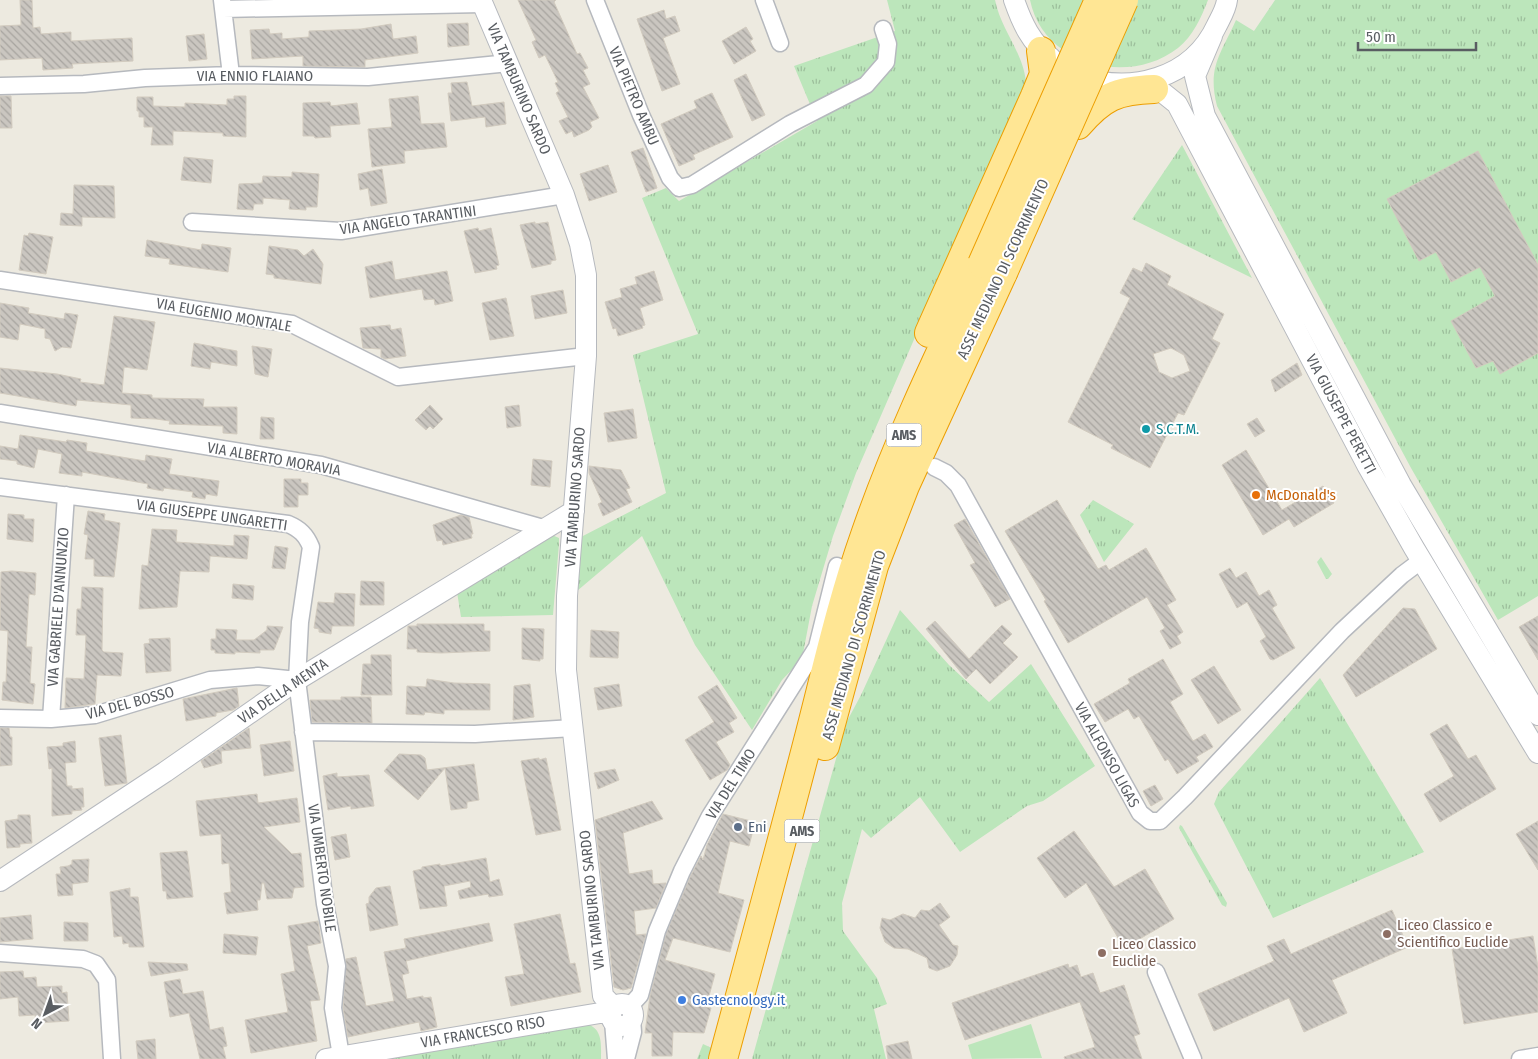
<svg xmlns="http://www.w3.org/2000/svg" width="1538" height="1059" font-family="'Fira Sans Condensed',sans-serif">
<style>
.grass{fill:url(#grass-tufts)}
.garden{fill:#bce6bb}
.building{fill:url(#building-back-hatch);stroke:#d2cbbf;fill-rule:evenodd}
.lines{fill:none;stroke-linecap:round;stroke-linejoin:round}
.minor-casing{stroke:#b6b9be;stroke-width:19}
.tertiary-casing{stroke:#b6b9be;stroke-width:22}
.trunk-casing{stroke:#ed9e00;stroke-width:30}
.minor{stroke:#fff;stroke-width:16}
.tertiary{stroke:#fff;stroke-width:20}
.trunk{stroke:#ffe694;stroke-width:28}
.trunk-bridge-casing{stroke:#ed9e00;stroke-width:30;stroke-linecap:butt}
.trunk-bridge{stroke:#ffe694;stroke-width:28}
.culture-dot{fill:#0f9aa8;stroke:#fff;stroke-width:2}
.food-dot{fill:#e8710a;stroke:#fff;stroke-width:2}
.service-dot{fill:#5c6f8a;stroke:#fff;stroke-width:2}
.education-dot{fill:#8d6e63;stroke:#fff;stroke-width:2}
.shop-dot{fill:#3f7fe0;stroke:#fff;stroke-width:2}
.labels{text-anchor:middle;stroke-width:4;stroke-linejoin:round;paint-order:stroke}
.shield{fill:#fff;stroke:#8b8e91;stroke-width:1}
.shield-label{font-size:14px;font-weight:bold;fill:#595d62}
.street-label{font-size:15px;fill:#595d62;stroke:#fff}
.culture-label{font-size:15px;fill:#0d838f;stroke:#fff;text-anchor:start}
.food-label{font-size:15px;fill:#c56008;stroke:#fff;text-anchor:start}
.service-label{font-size:15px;fill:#4e5e75;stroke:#fff;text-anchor:start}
.education-label{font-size:15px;fill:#785e54;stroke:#fff;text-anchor:start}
.shop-label{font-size:15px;fill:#366cbe;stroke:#fff;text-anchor:start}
</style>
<defs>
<pattern id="grass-tufts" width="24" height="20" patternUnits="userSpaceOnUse" patternTransform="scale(1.25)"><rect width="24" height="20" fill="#bce6bb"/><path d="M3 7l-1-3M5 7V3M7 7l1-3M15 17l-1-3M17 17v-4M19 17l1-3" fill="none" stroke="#9cbe9b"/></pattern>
<pattern id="building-back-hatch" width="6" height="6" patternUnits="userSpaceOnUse" patternTransform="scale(1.25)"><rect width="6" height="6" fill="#cac6c0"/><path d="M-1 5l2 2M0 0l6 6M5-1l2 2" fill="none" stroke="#a7a49f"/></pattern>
</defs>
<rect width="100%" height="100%" fill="#edeae0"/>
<path class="grass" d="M887 0H995C1001 30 1023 52 1026 82L856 473 833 536 812 606 802 659 782 680 752 730 695 645 642 536 577 591 581 537 666 493 633 355 698 334 642 198 666 188 679 201 817 121 794 66 895 31Z
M1030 0H1208C1201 18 1193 36 1178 48 1128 87 1043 65 1030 0Z
M1275 0H1538V596L1498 620 1411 468 1217 106C1207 67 1221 54 1236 20L1254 31Z
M1182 145 1252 278 1132 219Z
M1093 500 1134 524 1104 562 1080 515Z
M552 535 559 538V544L553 615 461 617 457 592Z
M1321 557 1332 574 1328 579H1326L1317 562Z
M900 610 949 665 989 702 1031 664 1095 766 1043 801 1027 806 960 852 920 797 871 838 862 829 842 903 843 931 877 978 887 1004 874 1009 886 1059H752L846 723 861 695Z
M1320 678 1424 852 1273 918 1214 804 1219 792Z
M1180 825 1182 826 1227 903 1226 907 1222 905 1179 828Z
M587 1024C603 1029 601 1045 601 1059H389Z
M703 1044 716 1050 714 1059H697Z"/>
<path class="garden" d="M1031 1024 1042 1058 972 1059 968 1045Z"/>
<path class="building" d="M20 0H32L33 28 40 27 41 34 71 32V41L132 38 133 61 72 64 73 68 43 70 42 58 0 60V26L21 25Z
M518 0H556L554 2 577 54 580 53 588 68 583 70 590 84 583 87 599 118 590 122 592 127 589 130 574 137 572 131 566 134 559 121 568 117 556 93 559 91 555 83 558 82 545 55 539 58 532 42 536 40Z
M664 10 666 19 675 16 680 31 663 38 680 84 662 91 637 19Z
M468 23 469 45 448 47 447 24Z
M391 24 393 39 416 36 418 53 365 60V67L303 66V56L252 59 250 30 269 29 270 34 282 33V39L309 37V31L361 29Z
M746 27 753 39 750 41 756 51 734 64 722 41Z
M204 34 207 59 189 61 186 36Z
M746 74 765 115 752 121 734 80Z
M467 82 472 106 504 102 506 124 486 127 485 117 451 121 448 93H452L451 83Z
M712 93 733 137 693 155 695 159 679 166 661 124 697 108 694 101Z
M0 96H11L12 128H0Z
M234 96H246V137L223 136V133L173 131V145H151L153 127H144V117H139V111H137V97H153V106L185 107V103L227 105V99H234Z
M418 96 421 124 444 123 447 147 404 151 405 163 372 167 368 129 392 127 389 99Z
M330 102 331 106 357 103 360 124 330 126 331 137 315 138 314 136H303V103Z
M643 148 657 188 646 192 631 152Z
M1478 151 1538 265V353L1500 374 1493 361 1476 368 1451 321 1495 296 1480 267 1451 282 1436 252 1419 261 1387 199Z
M184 157 213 160 211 183 181 180Z
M608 165 617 192 589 201 580 174Z
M382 169 387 203 371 206 368 188 360 190 358 174Z
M292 172 319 174 317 207H306V210L289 209 290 200 263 198V204H254L253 210 237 209 239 184 262 183 263 176 292 177Z
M74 185 114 186 115 218 82 217V226L60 225 61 213 73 214Z
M535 222V224L548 222 556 260 551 261V264L532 268 520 225Z
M478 228 479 231 491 228 499 265 496 266 497 269 475 273 464 231Z
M29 233 53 237 46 274 19 270 24 235 28 236Z
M147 240 201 250 202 244 231 248 228 272 169 264 170 259 145 256Z
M269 246 298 250 304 256 313 249 323 264 321 284 274 278V275L266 274Z
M392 261 395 280 447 271 453 301 435 305 434 299 424 300 422 289 370 298 365 267Z
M1146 263 1171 276 1167 285 1224 314 1212 339 1220 343 1184 415 1178 413 1150 468 1111 448 1113 445 1068 422 1130 298 1120 293 1133 268 1142 272ZM1171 348 1184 355 1190 371 1172 378 1159 372 1153 354Z
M654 271 663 300 640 308 645 325 642 326 643 328 618 336 616 328 613 329 605 302 622 297 620 289 637 284 635 277Z
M563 290 567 313 535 319 531 296Z
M506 298 514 336 490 340 482 303Z
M0 303 29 308 28 313 64 319 65 313 78 315 71 348 62 347 55 351 50 339 45 338V329L20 324 18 340 0 337Z
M114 316 155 322 147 370 124 367 122 393 152 395V398L204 399 203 407H237V434L223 433V426L169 424 170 421 156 419 131 418V405L77 400 76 406 0 393V368L57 374 81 379 80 382 104 385Z
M390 325 391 330 401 328 406 356 385 359 381 357V349L363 348 360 328Z
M194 343 237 351V366L211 362 210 369 191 366Z
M252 346 272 349 268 377 255 374Z
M1297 363 1302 375 1275 392 1271 380Z
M430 405 443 419 433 429 430 426 426 430 415 420Z
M519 405 521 426 507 428 505 407Z
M633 409 637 438 608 442 604 413Z
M261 417 274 418V439H260Z
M1257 418 1265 431 1255 437 1247 424Z
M20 435 66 442 67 440 87 443 86 451 145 461 146 455 172 459 169 474 219 481 217 496 206 494 205 499 192 497 193 492 164 488 163 491 147 488 148 484 82 472V476L59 473 62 454 38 449 34 468 17 464V461L0 459V446L18 449Z
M1246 450 1282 510 1323 486 1334 503 1294 527 1289 519 1263 535 1222 465Z
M533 459 552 461 550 487 531 485Z
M589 466 621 470 630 488 626 489 632 502 603 516 598 504 602 502 589 473Z
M284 479H301V483H308V495H298V507H284Z
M1057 500 1098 569 1106 565 1109 570 1146 548 1176 600 1167 605 1183 632 1177 636 1181 643 1170 649 1160 631 1165 628 1147 597 1068 643 1044 601 1046 600 1005 531Z
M88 511 105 514 104 520 120 523 114 577 94 576V559H85L88 535 84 534Z
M8 514 24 515V519H34L33 542 7 539Z
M461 515 469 517 473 534H471L472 538 443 545 442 540 437 541 433 525Z
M965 519 1010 599 995 607 970 565 975 563 954 525Z
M152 529 177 530 176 542 234 546V535L249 536 247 559 210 556 209 572 180 571 177 607 139 609 142 565 148 566Z
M275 546 288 548 285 569 272 568Z
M1230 568 1236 578 1246 572 1259 596 1269 590 1277 605 1272 608 1295 648 1273 660 1270 659 1260 641 1266 637 1247 602 1237 608 1219 574Z
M12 571 36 573 35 595 29 594 26 647H32L30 683 35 684 33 704 2 700 3 682H6L8 631 0 630 1 572Z
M361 581 384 582V605H360Z
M233 584 254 586 253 600 232 598Z
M82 587 103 588 102 650 104 652 123 653 121 676 97 675 95 704 65 708 66 678 84 679 86 635H76L77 609H81Z
M335 593 355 594 354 626H332L331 634 319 632V629L314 628 318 602 334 603Z
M1403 608 1415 609 1437 649 1356 697 1343 675Z
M1538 616V660L1519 627Z
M935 621 969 659 1002 625 1012 634 1003 643 1018 657 990 684 976 669 966 679 926 629Z
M417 624H484V631H490V651L441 653 417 652V649H407L408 626H417Z
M267 626 283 627 274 650H260V653L235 652V654L215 653V650H211V639H216V629L237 630 236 640H254L267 630Z
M522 628 544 629 543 659H540V661L522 659Z
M591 630 619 632 618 658 590 657Z
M170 638 171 671 146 673 144 644 150 643 149 639Z
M371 655H391L392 695H361L363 664H371Z
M1163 659 1183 694 1170 702 1193 741 1205 734 1213 747 1196 757 1199 761 1177 774 1168 759 1165 761 1139 716 1134 719 1128 709 1105 722 1094 704 1130 683 1128 679Z
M1214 666 1241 710 1218 724 1191 680Z
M427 679 454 683 490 684V710H444V714L425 712 424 715 406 714 407 686 426 687Z
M530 684 534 717 513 720 514 686Z
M619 684 622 706 598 710 594 688Z
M717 685 737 718 729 723 734 732 716 742 730 765 727 770 710 780 685 740 714 722 698 697Z
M237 688 239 706 233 710 216 713V716L186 721 183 699Z
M341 697H371L372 723 312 722 310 700H341Z
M1447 724 1468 759 1476 755 1496 789 1440 822 1424 794 1454 776 1430 734Z
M0 728H9L10 737H12V765L0 766Z
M249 728 251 748 221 751 222 763 204 768 201 761Z
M121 735 127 783 105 786 99 738Z
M75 741 76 762 65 763 67 786H72V789L83 788 84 807H81L82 810 72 811V814L52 816V768L49 769 47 747 63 746V743Z
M290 741 294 771 264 776 260 745Z
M399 754 421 755 425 758 427 770 474 764 479 800 467 802V808L451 810 445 768 418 800 384 771Z
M539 758V760L546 758 561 830 536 835 521 761Z
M615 769 619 780 598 789 594 773Z
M337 773V777L369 775 374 806 351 809V806L328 810 323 776Z
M1155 785 1163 799 1151 806 1143 791Z
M257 794 258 803 297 798 300 822 264 827 292 854 301 853 304 887 294 888 292 898 267 899 264 883H262L260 900H257L258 910 227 914 224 893 231 892 229 863 222 864 221 834 200 836 196 801Z
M652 801 663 819 623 833 629 874 652 870 653 884 666 883 656 908 634 911 636 935 646 934 631 988 623 990 614 987 595 820Z
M723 814 755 822 749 846 730 841 718 893 744 900 730 952 673 938 665 960 715 974 706 1007 711 1008 704 1033 673 1032 672 1056H652V1033H645L650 996 666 934 691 875 701 856 703 860 707 845Z
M18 815H30L32 843 20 844V847L7 848 5 821 18 819Z
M1538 821V870L1516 834Z
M1074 831 1114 887 1145 869 1174 919 1124 948 1086 883 1065 898 1037 858Z
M346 834 350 857 335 860 331 837Z
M187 851 193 897 167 899 166 891H163L160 853Z
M486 858 490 882 499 879 503 895 489 897 488 894 460 899 458 891 471 887 470 881 444 886 447 906 420 909 413 871 422 869V867L440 864V866Z
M89 859 88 882 72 884 73 895 58 896 56 874H61L60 867 68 866 72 864V860Z
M390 886 398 925 370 931 366 904 369 903V897L376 888Z
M130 888V897H138L144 947H129V943L123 944 122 936 114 937 110 892Z
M940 903 950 917 939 925 953 945 958 946 957 955 950 966 937 971 929 968 927 958 908 949 894 948 885 942 880 928 882 918 890 920 903 914 915 918 921 910 929 911Z
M1392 910 1408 947 1332 980 1347 1013 1304 1032 1289 998 1214 1031 1198 994 1274 961 1267 946 1284 939 1291 954Z
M560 914 570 964 575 963 581 992 511 1006 505 977 524 974 514 924Z
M31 915 33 939 0 942V918Z
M318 921 321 943 307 946 320 1000 310 1001 317 1041 251 1053 245 1020 288 1012 281 974 295 971 288 926Z
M64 922 88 923V941H64Z
M489 923 493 941 406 961 409 973 402 975 407 999 423 996V998L431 997 437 1027 421 1031 419 1022 348 1037 343 1008 346 959 356 957 366 1006 394 1001 384 952 406 948 404 939Z
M224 934 258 937 256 955 223 953Z
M1533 936 1538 967V1012L1464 1024 1452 949Z
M148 962 187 964 188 970 151 976Z
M1068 964 1069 968 1077 965 1081 977 1093 973 1100 993 1124 985 1140 1034 1134 1036 1142 1059H1065L1064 1057 1095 1047 1080 1002 965 1040 952 1003Z
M23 971 24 978 36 977 37 987 62 986V993L67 992 69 1021 36 1023 35 1015 19 1016 18 997 0 999V972Z
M180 979 183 994 203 991 210 1030 223 1027 227 1046 223 1047 226 1059H200L189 1013 170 1017 164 982Z
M155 1039 156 1059H138L136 1041Z
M908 1041 912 1059H888L886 1046Z"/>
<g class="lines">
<defs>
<path id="minor" d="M222 0 231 75
M595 0 641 115 670 178 679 188 692 185 790 124 866 85 886 62 888 44 883 29
M764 0 780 43
M223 9 483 4
M0 86 84 84 145 78 231 75 368 77 509 63
M192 222 341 231 564 195
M0 280 292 324 398 377 586 356
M0 413 321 465 543 528
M934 467 946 473 958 485 1140 813 1150 821H1160L1185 797 1342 631 1402 575 1422 560
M0 487 288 524C300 529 306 535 311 547L300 622 297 680 325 904 337 966 333 1008 341 1056
M0 718 51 719 95 715 210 680 258 676 297 680
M51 719 66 495
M303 732 475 734 573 728
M0 953 83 959 96 964 107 980 112 1059
M1156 972 1193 1059
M629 1007 640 995 657 931 682 871 710 816 817 647 837 566
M613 1021 616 1059
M626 1059 633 1032 632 1019
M1520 1059 1538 1056"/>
<path id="tertiary" d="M481 0 564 195 580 244 586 275V356L567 596 566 670 603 996 614 1007
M1014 0C1022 23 1031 43 1051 58
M1212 36 1195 76 1205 116 1401 485 1538 715
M1077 75C1130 95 1192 79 1217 25 1221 17 1226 9 1227 0
M1143 83 1162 92 1177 104 1367 465 1414 548 1538 753
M0 881 165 772 297 680 574 511
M611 1015a11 11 0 1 1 22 0a11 11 0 1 1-22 0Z
M326 1059 612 1011"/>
<path id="trunk" d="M1078 125C1102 97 1117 90 1154 89
M929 333 1035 96 1044 74 1041 51
M825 746 874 566 905 486 1003 273
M723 1059C752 951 782 842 810 733 827 667 842 600 865 535 897 442 940 353 982 264"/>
</defs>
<use href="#minor" class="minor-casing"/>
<use href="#tertiary" class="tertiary-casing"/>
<use href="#trunk" class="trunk-casing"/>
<use href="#minor" class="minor"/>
<use href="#tertiary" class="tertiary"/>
<use href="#trunk" class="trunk"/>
<defs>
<path id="trunk-bridge" d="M982 264 1099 0
M1003 273 1124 0"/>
</defs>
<use href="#trunk-bridge" class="trunk-bridge-casing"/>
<use href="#trunk-bridge" class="trunk-bridge"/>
</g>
<circle class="culture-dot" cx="1146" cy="429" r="5"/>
<circle class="food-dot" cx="1256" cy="495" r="5"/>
<circle class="service-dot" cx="738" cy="827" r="5"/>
<g class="education-dot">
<circle cx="1387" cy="934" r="5"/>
<circle cx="1102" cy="953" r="5"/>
</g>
<circle class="shop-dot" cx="682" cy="1000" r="5"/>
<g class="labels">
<g class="shield">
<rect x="886.5" y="423.5" width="35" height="23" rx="4"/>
<rect x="784.5" y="819.5" width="35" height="23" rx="4"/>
</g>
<g class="shield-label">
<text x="904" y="440">AMS</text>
<text x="802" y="836">AMS</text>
</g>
<g class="street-label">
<text x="255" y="81">VIA ENNIO FLAIANO</text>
<text transform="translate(519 89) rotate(67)" y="5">VIA TAMBURINO SARDO</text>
<text transform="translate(634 96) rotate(67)" y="5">VIA PIETRO AMBU</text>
<text transform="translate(408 220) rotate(-8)" y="5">VIA ANGELO TARANTINI</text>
<text transform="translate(1003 269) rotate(-65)" y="5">ASSE MEDIANO DI SCORRIMENTO</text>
<text transform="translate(224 315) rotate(10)" y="5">VIA EUGENIO MONTALE</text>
<text transform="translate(1341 414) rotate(62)" y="5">VIA GIUSEPPE PERETTI</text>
<text transform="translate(274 459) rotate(10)" y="5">VIA ALBERTO MORAVIA</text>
<text transform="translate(575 497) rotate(-86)" y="5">VIA TAMBURINO SARDO</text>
<text transform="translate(212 515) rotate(8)" y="5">VIA GIUSEPPE UNGARETTI</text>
<text transform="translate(58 607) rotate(-86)" y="5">VIA GABRIELE D'ANNUNZIO</text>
<text transform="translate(854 645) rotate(-74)" y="5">ASSE MEDIANO DI SCORRIMENTO</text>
<text transform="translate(283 691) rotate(-34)" y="5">VIA DELLA MENTA</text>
<text transform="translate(130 703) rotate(-15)" y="5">VIA DEL BOSSO</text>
<text transform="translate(1107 755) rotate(61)" y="5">VIA ALFONSO LIGAS</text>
<text transform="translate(731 784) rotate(-58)" y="5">VIA DEL TIMO</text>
<text transform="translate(322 868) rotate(82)" y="5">VIA UMBERTO NOBILE</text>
<text transform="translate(592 900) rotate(-96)" y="5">VIA TAMBURINO SARDO</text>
<text transform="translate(483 1032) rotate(-10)" y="5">VIA FRANCESCO RISO</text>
</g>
<g class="culture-label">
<text x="1156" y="434">S.C.T.M.</text>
</g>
<g class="food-label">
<text x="1266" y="500">McDonald's</text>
</g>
<g class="service-label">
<text x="748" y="832">Eni</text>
</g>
<g class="education-label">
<text x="1397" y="930">Liceo Classico e<tspan x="1397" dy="17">Scientifico Euclide</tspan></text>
<text x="1112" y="949">Liceo Classico<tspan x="1112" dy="17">Euclide</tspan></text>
</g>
<g class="shop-label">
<text x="692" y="1005">Gastecnology.it</text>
</g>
</g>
<g transform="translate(45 1014) rotate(221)" stroke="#ffffff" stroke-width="4" paint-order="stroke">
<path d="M0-4L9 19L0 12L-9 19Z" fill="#595d62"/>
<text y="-8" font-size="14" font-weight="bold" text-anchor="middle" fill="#595d62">N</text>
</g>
<path d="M1358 42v8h118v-8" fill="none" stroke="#595d62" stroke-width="2.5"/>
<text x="1366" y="42" font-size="15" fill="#595d62" stroke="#ffffff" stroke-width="4" paint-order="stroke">50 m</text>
</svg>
